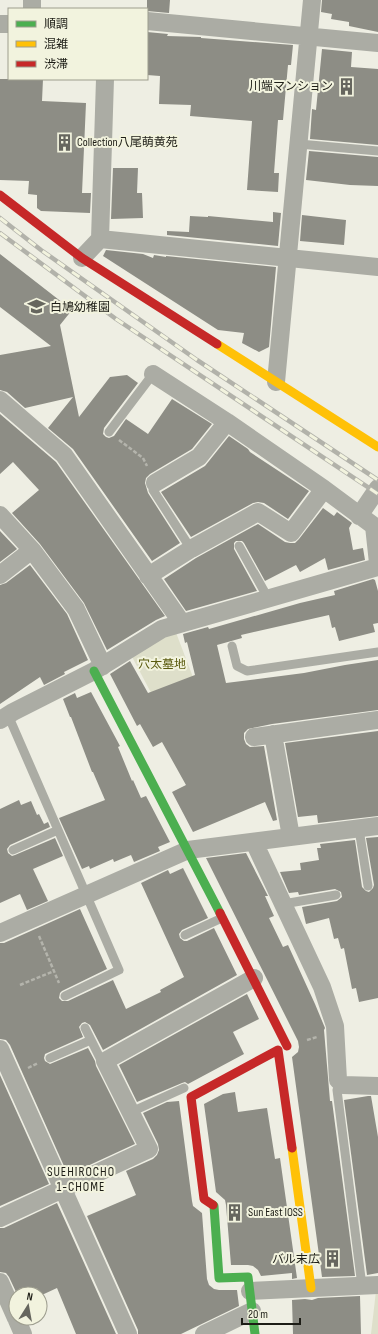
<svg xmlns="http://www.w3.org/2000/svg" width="378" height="1334" font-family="'Sofia Sans Condensed','Noto Sans JP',sans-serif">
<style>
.green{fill:#dedfca}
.building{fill:#8d8d85}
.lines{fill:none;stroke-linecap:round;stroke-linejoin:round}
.path{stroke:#b4b4ac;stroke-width:2.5;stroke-dasharray:4 2;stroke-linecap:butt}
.lane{stroke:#abaca4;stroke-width:9}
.street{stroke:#abaca4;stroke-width:18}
.fast{stroke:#4caf50;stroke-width:9}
.slow{stroke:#ffc107;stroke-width:9}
.jam{stroke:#c62828;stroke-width:9}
.rail-casing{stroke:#b2b2aa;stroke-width:4.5}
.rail{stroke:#f2f3de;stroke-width:3;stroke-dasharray:9;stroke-linecap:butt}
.labels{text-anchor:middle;stroke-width:4;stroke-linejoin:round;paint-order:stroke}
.poi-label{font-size:12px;fill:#1d1d16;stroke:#f2f3de;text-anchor:start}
.park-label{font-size:12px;fill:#5b5c10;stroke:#f2f3de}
.neighbourhood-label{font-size:13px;letter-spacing:1px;fill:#1d1d16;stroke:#f2f3de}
</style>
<rect width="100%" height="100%" fill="#eeeee3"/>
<path class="green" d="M175 630 204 706 167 723 130 653Z
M376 1291H378V1334H371Z"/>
<path class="building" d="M147 0H170L169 13 147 11Z
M322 0H378V32L349 26V22L331 19 332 14 321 12Z
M147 32 168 34 167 36 201 37V38L293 45 291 65H288L283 120H278L274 173H279L278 192 247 190 252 121 190 116 191 105 159 104 160 76 147 75Z
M322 49 352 52 351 67 378 69V145L310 139 312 109 316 110Z
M0 79H43L42 101 86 103 82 193H91L90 213 41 211 37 208V195L28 194 29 181 0 180Z
M309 151 378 157V186L350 185 306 180Z
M113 168H138L137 193H142L143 218 111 219Z
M273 212 281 213 278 246 167 235V231L189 232 190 216 208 217V216L273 222Z
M302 215 346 220 344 245 300 241Z
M106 250 143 254 153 258 154 255 166 257V256L276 267 269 347 259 352 242 343 244 333 218 330 103 256Z
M0 254 72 310 60 325 79 417 110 377 127 375 138 383 104 428 103 434 106 437 109 438 114 436 126 419 148 434 172 399 212 424 192 449 150 474 146 478 145 483 148 493 180 543 152 561 73 449 48 428 73 397 25 408 7 392 0 390V355L51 346 0 307Z
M0 414 56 462 165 616 156 620 107 650 84 603 40 544 12 513 39 490 13 462 0 474Z
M229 436 248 449 250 452 309 491 288 519 264 503 258 502 253 503 191 537 161 492 205 466Z
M323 508 334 516 337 512 352 523 349 528 353 550 363 548 365 560 328 570 325 558 300 572 296 565 265 581 244 543 242 541H236L234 543V549L257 591 186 611 164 579 196 558 258 524 285 542 290 543H295L299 539Z
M0 531 17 549 0 562Z
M30 565 67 614 88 660 64 672 65 674 44 685 40 677 0 704V585L6 583Z
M373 579 375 580 378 591V623L373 624 375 632 339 641 335 627 332 628 329 615 241 635 242 638 217 645 226 683 304 673 345 665 378 660V710L272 724 248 729 244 733V739L246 744 250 747 264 746 277 820 273 821 265 802 193 832 172 792 186 785 162 742 153 747 140 724 137 726 110 674 130 661 148 693 195 675 187 642 185 643 183 634 208 627 209 629 300 603 335 595 334 591Z
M91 692 120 746 118 747 132 781 133 780 141 798 146 796 170 842 158 847 160 851 134 862 131 855 114 862 113 859 90 869 89 866 82 869 59 818 105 800 93 772H92L71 717H70L63 699 75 693 77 698Z
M378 731V816L318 823 317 815 298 817 285 743Z
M19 800 21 805 31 801 37 815 39 814 44 824 48 822 50 827 10 845 7 849 8 853 12 856 15 855 55 838 63 856 33 869 48 901 27 910 20 894 0 903V809Z
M378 837V998L359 1002 356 988 352 989 344 948 341 949 338 938 334 939 329 918 306 924 302 907 337 901 342 897 341 892 335 889 299 895 298 892 289 893 280 872 301 870 300 863 319 860 317 848H321L320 844 355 840 362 887 366 891 369 892 373 888 374 885 366 838Z
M246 853 268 896H265L274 916 269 918 283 947 288 945 315 1004 325 1028 324 1030 330 1101H332L355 1276 322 1277 292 1057 298 1052 299 1047 298 1041 206 858Z
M183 868 208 918 182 930 179 934 180 938 184 941H187L214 928 237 975 103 1050 90 1025 85 1022 82 1023 79 1027 83 1037 45 1054 44 1058 45 1061 50 1064 88 1048 95 1061 96 1066 135 1144 68 1175 10 1045 6 1040 0 1039V943H4L80 909 107 969 62 991 60 993 59 998 62 1001H68L113 980 126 1009 161 992 160 990 184 977 141 883 168 870 170 874Z
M247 994 259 1019 233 1032 244 1054 188 1084 185 1082 182 1083 137 1102 119 1065Z
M0 1075 49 1184 0 1206Z
M235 1092 238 1112 267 1108 275 1159 280 1158 297 1278 292 1279V1273L261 1276 258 1270 253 1266 248 1265H231L226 1205 225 1200 216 1192 204 1104 223 1094Z
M368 1096H371L378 1137V1273L367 1275 344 1100Z
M179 1101 192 1201 193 1206 202 1213 207 1279 209 1285 214 1289 219 1290H237L239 1306 181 1334H138V1330L87 1216 136 1195 126 1171 153 1159 157 1155 159 1150 158 1144 143 1113 167 1102Z
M57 1203 67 1225 116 1334H76L57 1288 44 1294H17L9 1277 6 1273 0 1272V1228H4Z
M360 1296 361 1334H293L292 1300 305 1299 312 1300 318 1298Z"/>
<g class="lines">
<path class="path" d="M119 440 143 458 147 466
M39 936 59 983
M20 985 54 971
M307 1040 317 1037
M28 1068 38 1063"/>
<path class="lane" d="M299 144 378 151
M109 432 153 374
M155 483 153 490 191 549
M239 546 268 598
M232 646 237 666 247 671 378 652
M8 715 119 970 65 996
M359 829 368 886
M13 850 58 830
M283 904 336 895
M185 935 222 918
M85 1028 100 1058 105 1061
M50 1058 91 1040
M340 1082 337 1090 362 1286
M131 1112 184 1088"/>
<path class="street" d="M32 9V0
M147 21 378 43
M0 24H9
M100 239 105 79
M82 258 100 239 378 267
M153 374 227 422 324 489 378 529
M276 382 312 0
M0 400 64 455 182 623
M155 483 199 457 227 422
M0 515 32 550 76 609 103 666
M359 516 378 488
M374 526 378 563
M0 575 32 550
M148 576 191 549 258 512 291 533 324 489
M0 720 13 712 94 671 162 629 378 567
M273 734 291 837
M254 737 378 720
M254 842 322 987 335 1026 338 1080 343 1085 378 1086
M0 933 188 850 378 826
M0 1049 128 1334
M0 1218 149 1149 105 1061 254 978
M0 1282 16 1318
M250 1291 378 1285
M16 1318 23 1334
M204 1334 252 1311"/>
<path class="fast" d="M94 671 220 913
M213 1205 214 1206 219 1278 248 1277 255 1334"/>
<path class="slow" d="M217 344 378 447
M292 1148 311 1288"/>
<path class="jam" d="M0 195 82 258 217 344
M220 913 287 1046
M213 1205 204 1199 191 1097 278 1050 292 1148"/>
<defs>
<path id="rail" d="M0 218 41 250 197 360 378 480
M0 233 116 319 378 494"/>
</defs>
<use href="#rail" class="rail-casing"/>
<use href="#rail" class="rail"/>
</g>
<defs>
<symbol id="building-bare" viewBox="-9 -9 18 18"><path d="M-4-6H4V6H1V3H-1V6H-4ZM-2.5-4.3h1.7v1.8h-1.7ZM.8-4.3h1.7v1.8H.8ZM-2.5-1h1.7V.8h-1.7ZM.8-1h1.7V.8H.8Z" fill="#66665e" stroke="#f2f3de" stroke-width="2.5" paint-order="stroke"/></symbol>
<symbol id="school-bare" viewBox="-9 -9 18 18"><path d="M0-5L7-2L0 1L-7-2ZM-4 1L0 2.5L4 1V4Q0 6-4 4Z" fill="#66665e" stroke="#f2f3de" stroke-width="2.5" paint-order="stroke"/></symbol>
</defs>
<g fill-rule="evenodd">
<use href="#building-bare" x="334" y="74" width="25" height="25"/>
<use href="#building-bare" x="52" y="130" width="25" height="25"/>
<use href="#school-bare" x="24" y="294" width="25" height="25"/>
<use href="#building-bare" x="222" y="1200" width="25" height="25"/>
<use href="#building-bare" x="320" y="1246" width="25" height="25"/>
</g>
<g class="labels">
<g class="poi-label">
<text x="333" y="90" text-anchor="end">川端マンション</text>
<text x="77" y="146">Collection八尾萌黄苑</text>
<text x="50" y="311">白鳩幼稚園</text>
<text x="248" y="1216">Sun East IOSS</text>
<text x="320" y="1263" text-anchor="end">バル末広</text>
</g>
<g class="park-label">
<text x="162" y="668">穴太墓地</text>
</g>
<g class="neighbourhood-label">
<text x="81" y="1176">SUEHIROCHO<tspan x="81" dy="15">1-CHOME</tspan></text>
</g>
</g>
<rect x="8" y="8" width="140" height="72" fill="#f2f3de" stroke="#9d9d8e"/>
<rect x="16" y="21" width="20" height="6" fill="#4caf50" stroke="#9d9d8e"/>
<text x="44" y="28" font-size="12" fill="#1d1d16">順調</text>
<rect x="16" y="41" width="20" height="6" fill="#ffc107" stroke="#9d9d8e"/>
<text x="44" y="48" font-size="12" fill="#1d1d16">混雑</text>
<rect x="16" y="61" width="20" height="6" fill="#c62828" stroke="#9d9d8e"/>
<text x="44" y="68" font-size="12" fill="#1d1d16">渋滞</text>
<g transform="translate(28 1306) rotate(11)"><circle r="19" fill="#f2f3de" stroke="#9d9d8e"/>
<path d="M0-3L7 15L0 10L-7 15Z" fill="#66665e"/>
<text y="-6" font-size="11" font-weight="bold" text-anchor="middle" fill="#1d1d16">N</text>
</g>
<path d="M242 1318v6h58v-6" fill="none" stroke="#1d1d16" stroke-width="2"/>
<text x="248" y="1318" font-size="12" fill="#1d1d16" stroke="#f2f3de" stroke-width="3" paint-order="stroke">20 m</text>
</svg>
